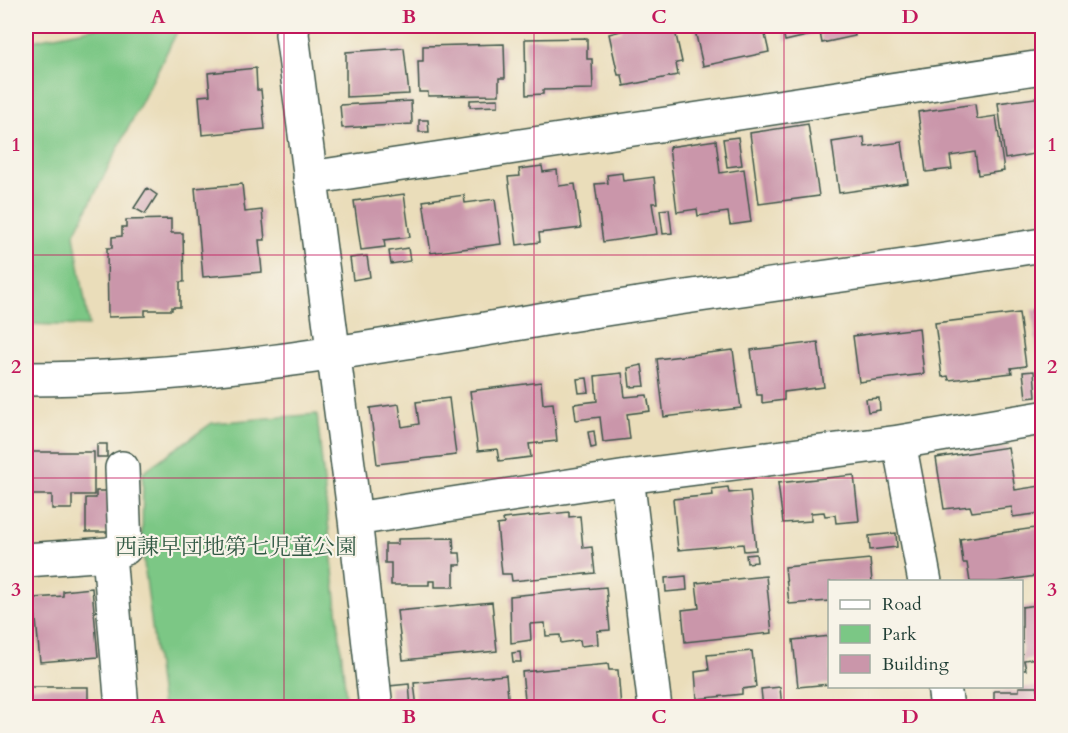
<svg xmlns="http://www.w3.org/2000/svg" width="1068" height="733" font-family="Cardo,'Noto Serif JP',serif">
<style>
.green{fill:#7bc785;stroke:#4d825c;stroke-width:1.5}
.building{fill:#ca96aa}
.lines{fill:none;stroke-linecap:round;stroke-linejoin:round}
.minor-casing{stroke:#3d5548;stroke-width:36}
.tertiary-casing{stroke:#3d5548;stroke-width:36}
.minor{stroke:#fff;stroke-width:33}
.tertiary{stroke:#fff;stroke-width:33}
.grid{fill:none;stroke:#c2185b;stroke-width:1.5;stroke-opacity:0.55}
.labels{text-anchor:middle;stroke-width:4.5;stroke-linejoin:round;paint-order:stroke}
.park-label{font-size:22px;fill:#315944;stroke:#f7f3e8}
.neatline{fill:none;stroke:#c2185b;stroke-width:2}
.grid-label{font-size:20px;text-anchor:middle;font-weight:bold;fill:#c2185b}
</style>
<rect width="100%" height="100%" fill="#f7f3e8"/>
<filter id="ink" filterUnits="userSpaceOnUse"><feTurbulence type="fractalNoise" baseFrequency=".0167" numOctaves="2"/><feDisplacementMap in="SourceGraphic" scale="12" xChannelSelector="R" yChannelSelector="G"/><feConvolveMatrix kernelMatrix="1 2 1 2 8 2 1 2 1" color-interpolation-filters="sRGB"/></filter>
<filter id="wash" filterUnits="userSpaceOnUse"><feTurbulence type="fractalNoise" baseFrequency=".008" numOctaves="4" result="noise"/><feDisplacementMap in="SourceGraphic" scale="24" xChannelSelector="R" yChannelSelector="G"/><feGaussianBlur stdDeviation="1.35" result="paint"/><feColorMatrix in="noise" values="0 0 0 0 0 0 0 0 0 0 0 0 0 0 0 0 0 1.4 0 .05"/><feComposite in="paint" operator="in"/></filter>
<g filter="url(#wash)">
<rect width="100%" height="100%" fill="#eaddba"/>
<path class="green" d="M104 26H180L74 235 89 326 26 324V42Z
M317 414 347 707H162L142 547 143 472 212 423Z"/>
<g id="blocks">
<path class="building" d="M620 26H674L682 62 676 63 678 75 624 86 622 75H618L609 34 621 31Z
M694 26H763L769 52 703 66Z
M782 26H853L855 36 822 43 820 33 785 41Z
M587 38V59H592L593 89 543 90V94L526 95 525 39Z
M504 44 505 78H499V95L428 96V92H419L418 61H423V46Z
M404 48 409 94 346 97V52Z
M256 68 257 90H261L265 129 202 135 199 96 210 95 208 73Z
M1042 97V149L1033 150 1034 154 1005 159 998 103Z
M498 99V106L470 107V100Z
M411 101 412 124 342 128 340 105Z
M975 104 977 119 996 116 1004 171 978 175 975 152 950 156 952 169 926 172 918 112Z
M419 120H428L429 132H419Z
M808 124 819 196 759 204 750 133Z
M738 137 742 165 727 167 723 139Z
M864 137 865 147 902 142 908 183 839 193 832 142Z
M716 140 720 173 744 169 751 222 730 225 728 212 698 216 697 209 677 212 669 147Z
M542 166 543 172 557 170 559 186 575 184 581 228 539 233 540 242 517 245 508 177 520 176 519 169Z
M622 173 623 181 654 177 657 203H652L657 234 603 242 595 184 608 183 607 175Z
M242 184 245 212 262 210 265 240H259L262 272 203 277 195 188Z
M147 188 157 195 145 214 134 208Z
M404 194 410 237 384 240 385 247 361 250 354 201Z
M464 195 465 203 495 199 501 244 431 253 423 201Z
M669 209 672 233 663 234 660 210Z
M171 219V233H183L184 282H180V307H172V310H145V316L108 317 107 248H112V237L122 236V227H126V220Z
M408 248 410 261 391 264 389 251Z
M367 256 370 277 353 280 350 258Z
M1042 309V355L1038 356 1032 310Z
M1019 313 1026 366 1011 368 1012 373 949 380 948 376 942 377 935 323Z
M919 328 924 374 859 382 853 336Z
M818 342 824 387 784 392V400L762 403V395H757L751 350Z
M733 350 741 408 664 417 657 359Z
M642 365 645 386 630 387 628 368Z
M1034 371 1036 397 1026 398 1023 372Z
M622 373 625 397 647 395 650 411 627 414 630 439 603 442 600 417 576 420 574 404 597 401 595 376Z
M587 378 589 392 579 393 577 379Z
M541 382 543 404 553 403 557 441 529 444 531 457 499 461 497 449 478 451 470 391Z
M449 398 456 455 377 464 370 408 399 404 402 427 419 424 416 402Z
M879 398 880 410 868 412 866 399Z
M594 431 596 447 591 448 588 432Z
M97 444H107V457H97Z
M1008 447 1015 490 1040 486 1042 513 1013 517 1012 507 972 512 970 506 944 509 936 458Z
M26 452H94V495H72V509H52V495H26Z
M854 475 859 521 836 523 835 515 825 516 824 512 811 513V521L783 523 778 483Z
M728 487 729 493 750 491 756 550 744 551 743 544 678 550 673 499 713 495 712 489Z
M96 491H108V532H86V498H96Z
M569 512V517L580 516 583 548 592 547 595 573 512 581 511 574H502L497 525 504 524 503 519Z
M1042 527V552H1040L1042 575 996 582H970L967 563H963L960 539Z
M896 533 897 547 870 550 869 536Z
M453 538 454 553H460L461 565H454V587H435V581H429V585H391V563H385V544H398V539Z
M756 554 757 562 747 563 746 555Z
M870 559 872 582H830V601L789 604 785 567Z
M686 576 687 590 666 592 665 578Z
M766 576 772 633 685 642 682 610 699 608 696 583Z
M606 587 610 630 597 631 598 644 581 646 580 640 561 643 560 635 546 636 545 623 530 624 531 640 511 643 510 596Z
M92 588 98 657 40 662 34 598 63 596V591Z
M492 602 497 651 403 660 397 611Z
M1037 605 1038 609 1042 608V657L1024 660 1026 670H1022V607Z
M830 636V684L798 687 793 640Z
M752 651 756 687 742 689V694L697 699 695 672 709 670 707 655Z
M520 652 521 662H513L512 653Z
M608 664 609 670H618L621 708H526L522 672Z
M506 675 509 708H417L414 683Z
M409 684 411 708H391L389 686Z
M26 687H88V700H98V708H26Z
M780 687 782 708H763L761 689Z
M1019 687H1038V691H1042V708H994V691H1019Z
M876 704V708H805V705Z"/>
</g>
</g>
<g filter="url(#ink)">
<use href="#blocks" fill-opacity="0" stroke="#3d5548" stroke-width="1.5"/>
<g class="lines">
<defs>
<path id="minor" d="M293 26 292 34 355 519 376 708
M310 178 1042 67
M899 442 925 582
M627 477 655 708
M355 519 627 477 899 442 1042 418
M109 554 122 708
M26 560 109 554 125 548 122 468
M944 686 947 708"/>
<path id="tertiary" d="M26 379C216 379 405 342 593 311 743 287 893 270 1042 245"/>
</defs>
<use href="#minor" class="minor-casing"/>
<use href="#tertiary" class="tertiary-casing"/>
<use href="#minor" class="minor"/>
<use href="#tertiary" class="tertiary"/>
</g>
</g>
<path class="grid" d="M284 26V708M534 26V708M784 26V708M26 255H1042M26 478H1042"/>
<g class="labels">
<g class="park-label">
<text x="236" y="554">西諌早団地第七児童公園</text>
</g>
</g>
<rect width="1068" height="733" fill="none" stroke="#f7f3e8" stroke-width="66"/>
<rect x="828" y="580" width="195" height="108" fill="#f7f3e8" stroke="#a1aaa0" stroke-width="1.5"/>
<rect x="840" y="600" width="30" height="9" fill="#ffffff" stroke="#a1aaa0" stroke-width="1.5"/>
<text x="882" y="610" font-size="18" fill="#1f3d34">Road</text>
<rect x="840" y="625" width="30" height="18" fill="#7bc785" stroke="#a1aaa0" stroke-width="1.5"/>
<text x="882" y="640" font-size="18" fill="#1f3d34">Park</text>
<rect x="840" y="655" width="30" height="18" fill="#ca96aa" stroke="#a1aaa0" stroke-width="1.5"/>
<text x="882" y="670" font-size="18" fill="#1f3d34">Building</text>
<rect x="33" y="33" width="1002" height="667" class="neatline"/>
<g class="grid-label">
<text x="158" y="23">A</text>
<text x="409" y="23">B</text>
<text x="659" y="23">C</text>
<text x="910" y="23">D</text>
<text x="16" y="151">1</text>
<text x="1052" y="151">1</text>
<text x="16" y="373">2</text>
<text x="1052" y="373">2</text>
<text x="16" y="596">3</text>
<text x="1052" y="596">3</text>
<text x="158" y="723">A</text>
<text x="409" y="723">B</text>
<text x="659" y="723">C</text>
<text x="910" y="723">D</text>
</g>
</svg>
